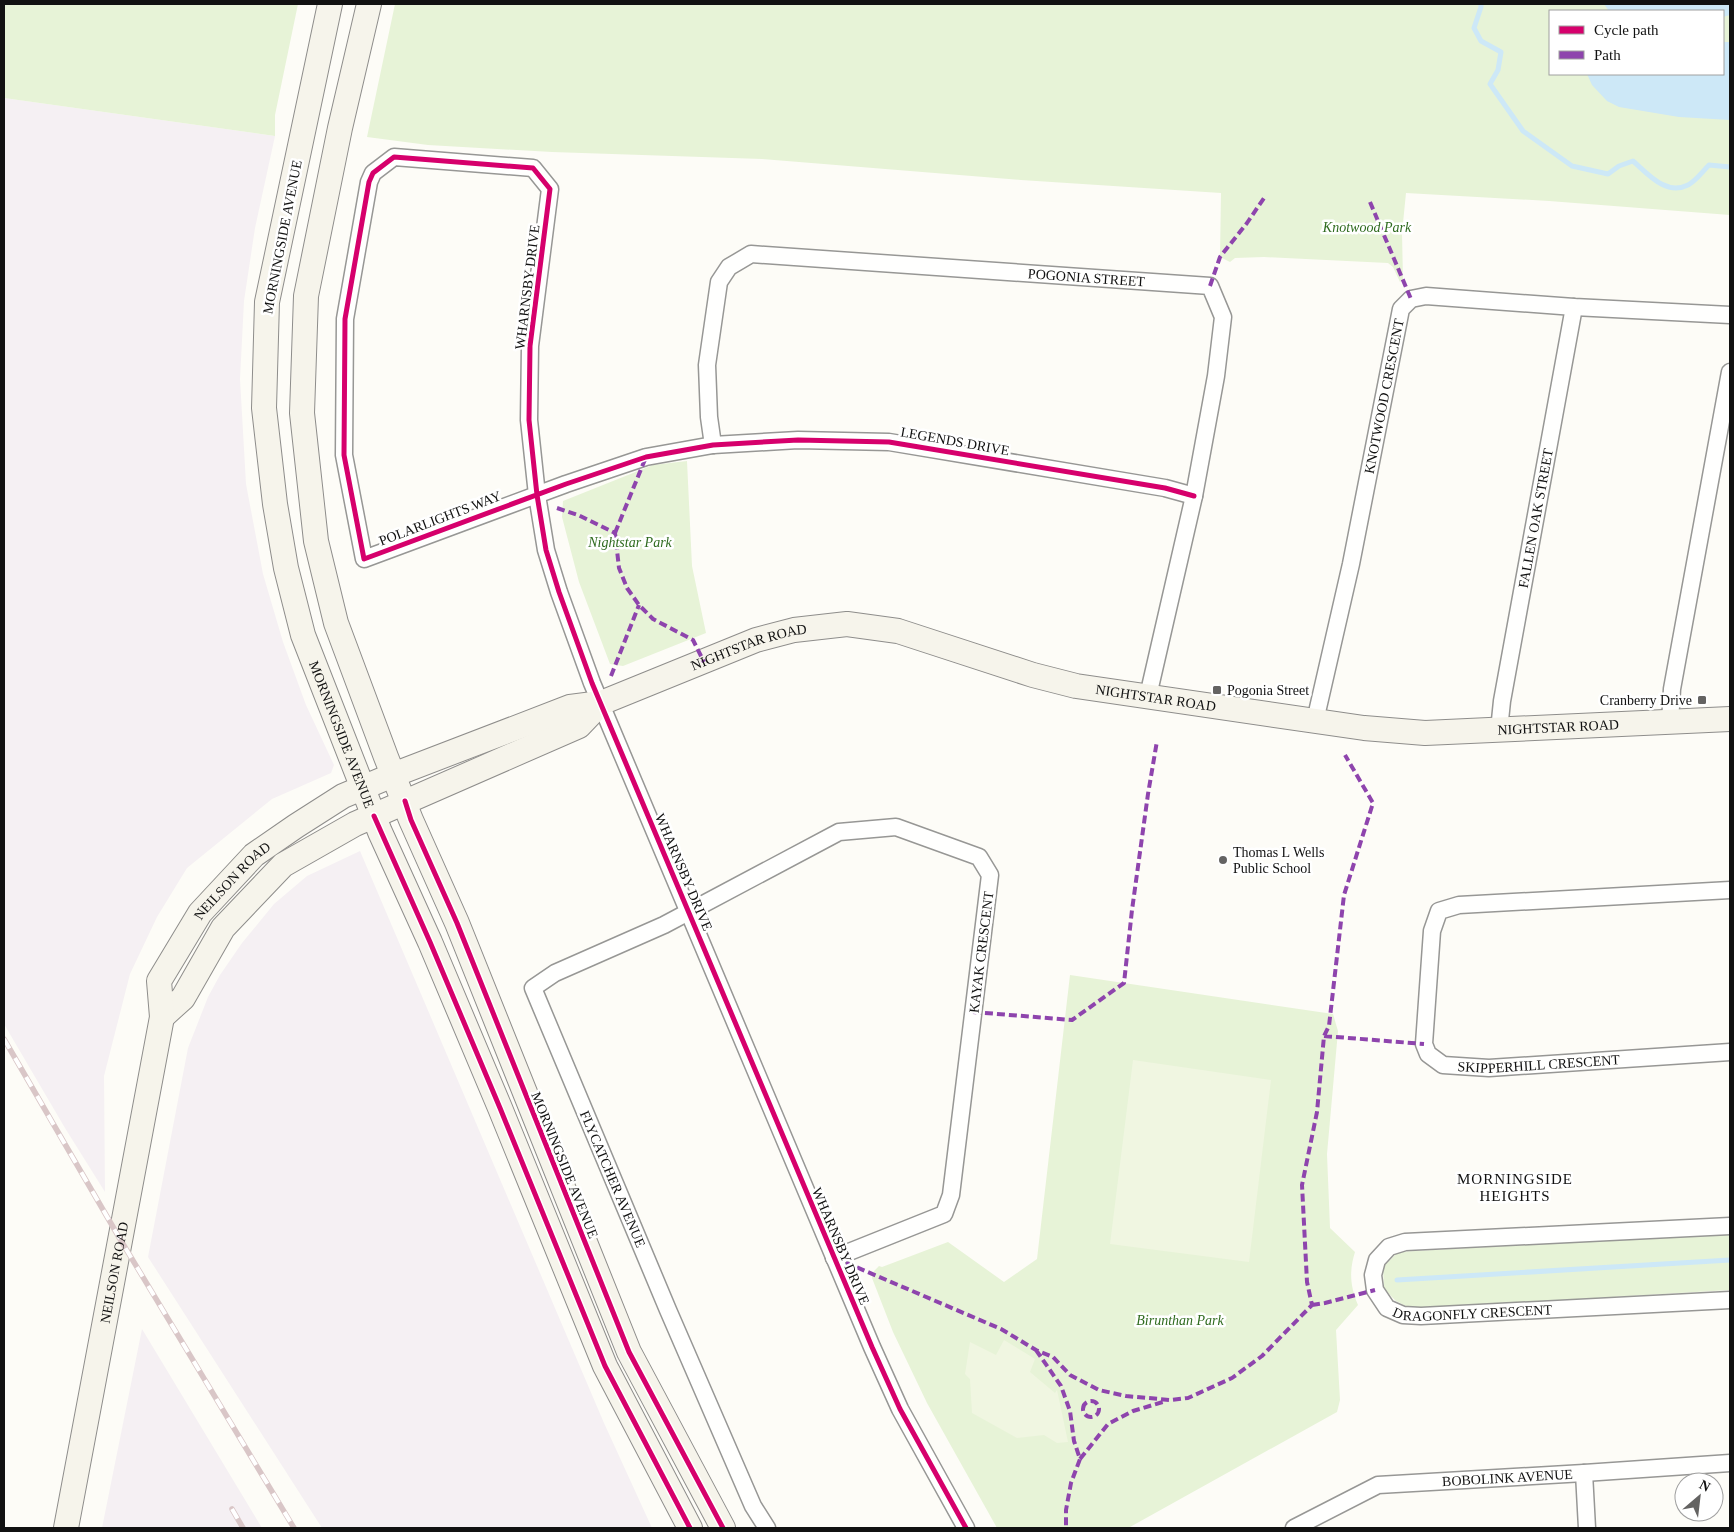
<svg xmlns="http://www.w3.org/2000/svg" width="1734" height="1532" font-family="'Times New Roman',serif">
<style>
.industrial{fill:#f5f0f3}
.green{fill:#e7f3d7;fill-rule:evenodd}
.pitch{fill:#f0f6e1}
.water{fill:#cde8f7}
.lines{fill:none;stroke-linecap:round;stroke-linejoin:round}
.stream{stroke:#cde8f7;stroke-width:5}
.street-casing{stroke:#979795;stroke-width:19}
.secondary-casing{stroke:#8e8d8b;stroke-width:26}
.street{stroke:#fffffe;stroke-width:16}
.secondary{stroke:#f6f4eb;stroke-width:24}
.rail-casing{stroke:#d9c6c7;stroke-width:5.5}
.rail{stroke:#fff;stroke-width:4;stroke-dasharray:11;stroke-linecap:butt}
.quiet{stroke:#8e44ad;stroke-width:4;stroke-dasharray:8 4;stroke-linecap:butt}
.cycleway-casing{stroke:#fff;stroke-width:8}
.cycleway{stroke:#d6006c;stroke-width:5}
.poi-dot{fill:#646362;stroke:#fff;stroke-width:2}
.labels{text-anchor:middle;stroke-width:5;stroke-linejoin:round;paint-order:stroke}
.park-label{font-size:14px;font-style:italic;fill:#2f6b1f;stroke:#fff}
.street-label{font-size:14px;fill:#111;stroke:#fff}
.poi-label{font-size:14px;fill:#111;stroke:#fff;text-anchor:start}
.neighbourhood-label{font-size:15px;letter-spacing:1px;fill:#111;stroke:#fff}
</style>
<rect width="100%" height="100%" fill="#fdfcf7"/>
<path class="industrial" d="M4 98 275 136 255 228 244 301 240 379 246 484 263 574 283 642 306 705 334 765 331 773 272 799 187 868 157 917 130 974 104 1076 105 1192 65 1128 4 1024Z
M360 851 604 1423 652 1528H322L148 1257 188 1048 208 997 220 975 242 943 274 904 307 876Z
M142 1329 262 1528H102Z"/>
<path class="green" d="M4 4H298L275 115V136L4 98Z
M395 4H1730V215L1549 201 1406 193 1402 233 1403 280 1400 282 1393 267 1388 263 1264 257 1235 258 1230 262 1220 257 1221 193 1021 180 762 159 552 152 428 145 367 137ZM1550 11H1723V74H1550Z
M687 461 692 566 706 633 623 666 610 664 579 582 562 517 563 501 653 465Z
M1070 975 1333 1014 1338 1031 1327 1154 1330 1228 1355 1252C1349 1271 1350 1286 1358 1305L1336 1330 1340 1400 1337 1412 1130 1527 1131 1528H997L927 1403 893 1332 872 1278 874 1271 879 1266 882 1267 948 1242 1004 1282 1037 1259Z
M1730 1233V1290L1412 1309 1396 1301 1384 1289 1383 1267 1398 1252Z"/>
<path class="pitch" d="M1133 1060 1271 1080 1249 1262 1110 1244Z
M1004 1340 1035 1359 1030 1372 1055 1393 1057 1390 1068 1442 1057 1443 1044 1435 1017 1438 972 1413 970 1379 965 1374 970 1342 996 1355Z"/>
<path class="water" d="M1604 4H1730V15L1723 17V11H1609Z
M1723 42H1730V120L1679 117 1619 107 1607 101 1592 85 1587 74H1723Z"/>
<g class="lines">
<path class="stream" d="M1481 4V7L1474 28 1481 41 1501 52 1498 70 1490 84 1523 131 1572 166 1608 174 1619 166 1633 161C1648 174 1666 196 1688 185 1696 181 1703 171 1709 165L1730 167
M1397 1280 1730 1260"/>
<defs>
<g id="street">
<path id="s1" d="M713 445 709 417 707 365 719 282 729 267 751 254 1210 286 1223 317 1216 376 1194 496 1148 696"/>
<path id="s2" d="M1315 721 1351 564 1401 309 1411 299 1426 296 1574 307 1730 315"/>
<path d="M1670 722 1672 689 1730 372"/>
<path id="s3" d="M1499 730 1502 701 1574 307"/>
<path id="s4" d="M1730 890 1459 905 1439 911 1432 931 1424 1044 1428 1054 1443 1065 1489 1068 1730 1052"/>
<path id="s5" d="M1730 1226 1405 1242 1389 1247 1377 1260 1373 1275 1375 1290 1387 1308 1403 1315 1421 1316 1730 1300"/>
<path d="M1584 1473 1587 1528"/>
<path d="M767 1528 753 1506 668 1310 533 988 555 973 664 925 839 832 896 827 979 857 990 875 951 1195 944 1214 834 1258"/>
<path d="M966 1528 900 1409 872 1347 592 683 559 592 546 550 537 495 529 420 530 346 550 189 533 168 394 157 373 173 369 182 345 319 344 455 364 559 566 484 646 457 713 445 798 440 889 442 1165 488 1194 496"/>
<path id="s6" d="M1294 1528 1378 1485 1584 1473 1730 1463"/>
</g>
<g id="secondary">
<path id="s7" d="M330 4 267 302 264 408 275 504 286 568 303 635 380 832 430 942 500 1108 605 1366 690 1528"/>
<path d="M369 4 340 128 306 296 302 413 316 541 336 623 386 757 411 820 457 923 629 1352 723 1528"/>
<path d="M162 1017 183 998 223 928 283 865 355 824 579 726 601 703"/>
<path id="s8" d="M66 1528 162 1017 159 981 200 913 254 855 296 826 343 796 393 775 570 707 601 703 756 640 794 630 847 624 898 631 1033 675 1076 686 1364 728 1425 733 1730 719"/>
</g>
</defs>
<use href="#street" class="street-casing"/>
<use href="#secondary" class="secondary-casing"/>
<use href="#street" class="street"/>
<use href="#secondary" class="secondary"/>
<defs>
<path id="rail" d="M4 1039 120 1239 294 1528
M232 1509 243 1528"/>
</defs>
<use href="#rail" class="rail-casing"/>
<use href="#rail" class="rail"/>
<path class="quiet" d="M1370 202 1411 299
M1210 286 1220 257 1247 223 1264 198
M557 508 578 515 615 533 619 568 627 588 639 605 653 619 693 640 704 662
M615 533 646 457
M611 676 639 605
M973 1012 1072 1020 1124 983 1132 910 1148 794 1157 741
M1324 1036 1424 1044
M835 1258 1001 1329 1036 1350 1053 1357 1070 1375 1099 1390 1126 1396 1170 1400 1188 1398 1232 1378 1262 1356 1312 1305 1307 1282 1302 1185 1317 1112 1324 1036 1329 1026 1344 895 1373 803 1345 755
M1312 1305 1325 1303 1375 1290
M1036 1350 1061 1386 1070 1411 1074 1441 1080 1459 1071 1483 1066 1510V1528
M1083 1409a8 8 0 1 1 16 0a8 8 0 1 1-16 0Z
M1080 1459 1108 1424 1133 1411 1166 1401"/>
<defs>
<path id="cycleway" d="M405 801 411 820 457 923 629 1352 723 1528
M374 816 430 942 500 1108 605 1366 690 1528
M966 1528 900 1409 872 1347 592 683 559 592 546 550 537 495 529 420 530 346 550 189 533 168 394 157 373 173 369 182 345 319 344 455 364 559 566 484 646 457 713 445 798 440 889 442 1165 488 1194 496"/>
</defs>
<use href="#cycleway" class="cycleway-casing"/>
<use href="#cycleway" class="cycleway"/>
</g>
<g class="poi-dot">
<rect x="1212" y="685" width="10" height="10" rx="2.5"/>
<rect x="1697" y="695" width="10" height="10" rx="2.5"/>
<circle cx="1223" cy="860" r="5"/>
</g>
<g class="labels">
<g class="park-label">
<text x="1367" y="232">Knotwood Park</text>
<text x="630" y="547">Nightstar Park</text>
<text x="1180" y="1325">Birunthan Park</text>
</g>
<g class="street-label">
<text transform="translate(282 237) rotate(-79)" y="5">MORNINGSIDE AVENUE</text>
<text dy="5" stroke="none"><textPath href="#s1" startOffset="544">POGONIA STREET</textPath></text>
<text transform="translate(527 287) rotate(-83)" y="5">WHARNSBY DRIVE</text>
<text dy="5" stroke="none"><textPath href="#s2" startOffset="332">KNOTWOOD CRESCENT</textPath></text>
<text transform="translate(955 441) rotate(10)" y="5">LEGENDS DRIVE</text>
<text transform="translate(440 518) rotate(-21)" y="5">POLARLIGHTS WAY</text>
<text dy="5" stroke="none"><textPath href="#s3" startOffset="215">FALLEN OAK STREET</textPath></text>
<text dy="5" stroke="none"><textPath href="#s8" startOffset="1255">NIGHTSTAR ROAD</textPath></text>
<text dy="5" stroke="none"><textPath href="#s8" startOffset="1675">NIGHTSTAR ROAD</textPath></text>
<text dy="5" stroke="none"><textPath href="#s8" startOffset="2080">NIGHTSTAR ROAD</textPath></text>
<text dy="5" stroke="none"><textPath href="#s7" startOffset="748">MORNINGSIDE AVENUE</textPath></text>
<text transform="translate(684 872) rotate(67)" y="5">WHARNSBY DRIVE</text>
<text dy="5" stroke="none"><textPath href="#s8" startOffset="681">NEILSON ROAD</textPath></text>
<text transform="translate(981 952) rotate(-83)" y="5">KAYAK CRESCENT</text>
<text dy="5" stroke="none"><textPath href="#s4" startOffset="552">SKIPPERHILL CRESCENT</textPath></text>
<text transform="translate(565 1165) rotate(68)" y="5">MORNINGSIDE AVENUE</text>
<text transform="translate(613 1179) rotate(67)" y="5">FLYCATCHER AVENUE</text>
<text transform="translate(841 1246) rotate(67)" y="5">WHARNSBY DRIVE</text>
<text dy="5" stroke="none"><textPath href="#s8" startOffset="260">NEILSON ROAD</textPath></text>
<text dy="5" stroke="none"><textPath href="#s5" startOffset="499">DRAGONFLY CRESCENT</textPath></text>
<text dy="5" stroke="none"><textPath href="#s6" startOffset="224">BOBOLINK AVENUE</textPath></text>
</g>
<g class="poi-label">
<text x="1227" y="695">Pogonia Street</text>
<text x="1692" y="705" text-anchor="end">Cranberry Drive</text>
<text x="1233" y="857">Thomas L Wells<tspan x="1233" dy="16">Public School</tspan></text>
</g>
<g class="neighbourhood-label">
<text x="1515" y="1184">MORNINGSIDE<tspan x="1515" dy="17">HEIGHTS</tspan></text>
</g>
</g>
<rect width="1734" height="1532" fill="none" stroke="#111111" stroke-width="10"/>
<rect x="1549" y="10" width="175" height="65" fill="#ffffff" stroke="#a0a0a0"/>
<rect x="1559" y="26" width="25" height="8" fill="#d6006c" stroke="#a0a0a0"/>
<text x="1594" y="35" font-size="15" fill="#111111">Cycle path</text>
<rect x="1559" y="51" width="25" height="8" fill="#8e44ad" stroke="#a0a0a0"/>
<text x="1594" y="60" font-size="15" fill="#111111">Path</text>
<g transform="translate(1699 1497) rotate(28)"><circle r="24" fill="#ffffff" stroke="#a0a0a0"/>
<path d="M0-4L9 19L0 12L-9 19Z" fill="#646362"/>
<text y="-8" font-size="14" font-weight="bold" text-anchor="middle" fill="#111111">N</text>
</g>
</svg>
